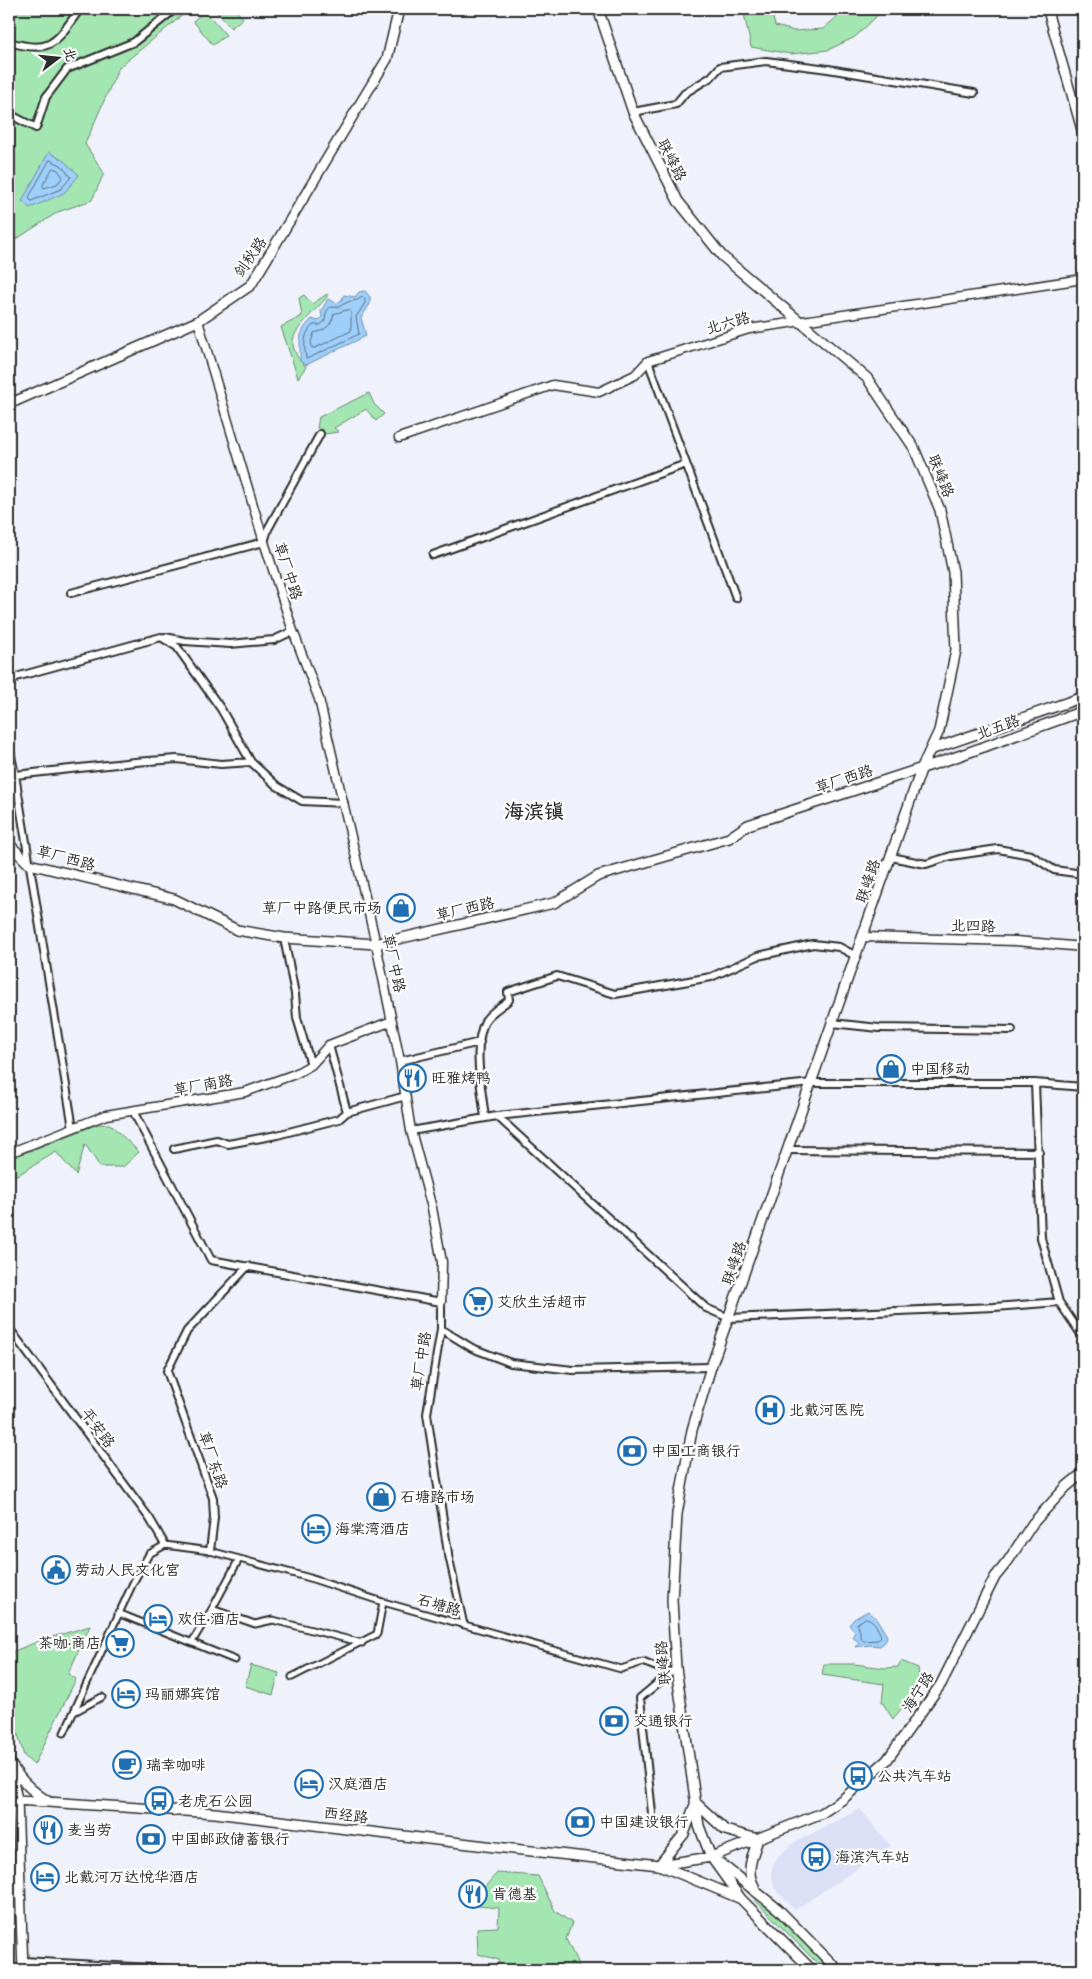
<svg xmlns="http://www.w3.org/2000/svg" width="1092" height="1979" font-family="'Patrick Hand','LXGW WenKai TC',sans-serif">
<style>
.built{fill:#dce0f6}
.green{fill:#a3e6b1;stroke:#67886e}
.water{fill:#9ecffa;stroke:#708da7}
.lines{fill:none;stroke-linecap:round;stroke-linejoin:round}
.shore{stroke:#596d7e;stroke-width:1}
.pedestrian-casing{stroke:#2b2b2b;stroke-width:9}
.minor-casing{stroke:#2b2b2b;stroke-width:10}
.tertiary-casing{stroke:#2b2b2b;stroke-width:11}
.secondary-casing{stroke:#2b2b2b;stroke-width:12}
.pedestrian{stroke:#fff;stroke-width:5}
.minor{stroke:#fff;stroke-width:6}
.tertiary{stroke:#fff;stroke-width:8}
.secondary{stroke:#fff;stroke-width:9}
.labels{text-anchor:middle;stroke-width:4.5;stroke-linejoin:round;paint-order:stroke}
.street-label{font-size:15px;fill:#2b2b2b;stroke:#fff}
.poi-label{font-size:15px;fill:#2b2b2b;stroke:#fff;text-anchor:start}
.district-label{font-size:20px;font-weight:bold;fill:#2b2b2b;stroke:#fff}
</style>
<rect width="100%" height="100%" fill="#eff1fb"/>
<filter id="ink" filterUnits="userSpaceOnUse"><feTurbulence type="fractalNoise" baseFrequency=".02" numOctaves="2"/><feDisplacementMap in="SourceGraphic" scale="10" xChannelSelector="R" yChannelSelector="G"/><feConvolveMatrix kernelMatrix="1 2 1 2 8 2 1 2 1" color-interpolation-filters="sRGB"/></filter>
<g filter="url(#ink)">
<path class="built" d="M860 1809 891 1846 795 1910 774 1888 771 1871 778 1856 795 1842Z"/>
<path class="green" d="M9 9H190L119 67 85 144 104 173 92 200 58 212 9 244Z
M214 9H235L243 18 231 28Z
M743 9H771L775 26 794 31 823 29 846 9H883L875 18 855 37 828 50 791 54 751 47Z
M205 11 226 35 213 45 193 21Z
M327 294V297C320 306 294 329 293 340 292 351 299 360 306 367L298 378 281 327 302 316 299 298 304 295 312 304Z
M369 393 374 404 384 414 376 421 366 409 334 428 339 432 324 434 317 428 319 417Z
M98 1124H110L139 1152 123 1167H100L85 1144 76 1175 56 1152 21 1173 9 1178V1159Z
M90 1626 68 1674 76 1679 34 1765 24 1756 9 1701V1653L42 1640Z
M901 1661 918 1668C922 1687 904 1705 893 1719L882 1702 884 1684 822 1675 824 1664H854L885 1668 898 1667Z
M251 1665 279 1673 273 1695 245 1686Z
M497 1873 538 1876 555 1911 572 1923 566 1939 580 1968 578 1970H497L499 1960 478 1954 477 1928 498 1927 499 1908 478 1906 482 1890Z
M741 1886 772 1910 833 1970H824Z"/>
<path class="water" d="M49 152 64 161 79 175 64 193 30 208 22 201Z
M365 291 370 297V304L361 318 366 336 306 365 300 361C301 342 296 334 312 319L318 321 322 317 321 311 328 299 336 303 341 301 344 295 355 297 359 292Z
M868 1611 876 1618 887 1636 885 1642 880 1646 870 1645 855 1647 859 1642 852 1637 855 1632 849 1625 854 1619Z"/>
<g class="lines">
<path class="shore" d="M50 160 61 165 71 177 61 189 31 201 29 198Z
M53 168 58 170 63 177 57 184 44 188 43 185Z
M362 297 365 298V303L356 317 359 334 309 358H306C304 346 303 334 313 325H320L325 321 326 312 330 307C339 308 338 307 346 303 352 299 355 303 362 297Z
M348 310 351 312V331L315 348H312L311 342 314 333C326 330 331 326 334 314Z
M866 1618C874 1619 878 1629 881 1636L878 1640 864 1641 860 1636V1631L857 1624Z"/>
<defs>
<path id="pedestrian" d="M448 1553 464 1625
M212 1609 239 1559
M118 1613 235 1660
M192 1642 212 1609 255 1624 273 1620 362 1643
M292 1677 377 1634 383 1602
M74 1712 102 1697
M64 1733 133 1583 149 1554 165 1545 210 1551 310 1578 383 1602 621 1669 643 1662 660 1669"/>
<path id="minor" d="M9 42C53 55 56 41 80 9
M633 112 676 104 685 93 711 77 720 67 766 61 828 69 974 93
M9 114 36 128 46 97 67 69 134 42 175 9
M648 361 736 598
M433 555 686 464
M71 593 264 542 268 529 320 434
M165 637 185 641 230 644 274 640 293 631
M9 686 16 677 161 637 177 647 221 709 251 762 277 786 302 801 344 803
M9 746 15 775 73 1128
M15 775 135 762 177 759 221 764 251 762
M891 857 926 864 951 856 998 849 1031 855 1054 870 1083 874
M284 938 295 994 297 1018 311 1065
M832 1023 879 1028 1012 1030
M329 1045 347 1112
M400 1061 480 1042
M1035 1083 1041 1238 1059 1302 1083 1337
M133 1111 211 1260 441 1302V1329L427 1414 448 1553
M497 1116 706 1308 729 1318 994 1307 1059 1302
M485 1118C482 1090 472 1047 485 1021 489 1013 502 1006 509 1000L508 992 557 976 615 994 711 977 758 956 813 944 839 947 856 956
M411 1131 497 1116 812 1083H1035L1083 1087
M174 1149 217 1140 228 1144 277 1135 339 1119 347 1112 406 1096
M788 1150 1039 1152
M9 1328 150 1519 165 1545
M441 1329 472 1348 511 1363 573 1370 711 1367
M210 1551 214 1518 213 1498 167 1371 187 1331 248 1266
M652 1813 640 1698 676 1668
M23 1961 170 1969 173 1970"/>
<path id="tertiary" d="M1047 9 1083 135
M198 321 264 542 293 631 319 699 376 944 400 1061 411 1131 432 1208 442 1262 441 1302
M399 438 553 385 599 392 635 375 648 361 749 329 1083 279
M863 937 1016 941 1083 947
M9 1153 106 1115 245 1092 295 1074 311 1065 329 1045 392 1021"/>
<path id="secondary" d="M598 9 633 112 678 201 722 256 867 378 914 448 940 510 953 572 956 650 939 731 922 767 711 1367 692 1430 677 1514 672 1600 676 1668 699 1826 711 1857 741 1899 812 1970
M9 404 198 321 251 285 387 59 399 9
M930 750 1083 697
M9 844 29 864 174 899 237 930 284 938 376 944 554 903 598 876 729 838 748 825 953 758 1083 711
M9 1760 17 1800 23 1970
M12 1766C21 1781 34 1793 49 1802
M17 1800 215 1813 486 1846 659 1865 711 1857 822 1813 843 1799 887 1760 941 1684 995 1577 1008 1561 1033 1523 1067 1486 1083 1473
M695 1802 725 1830 758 1839
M716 1860 778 1909 838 1970
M659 1865 739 1898
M659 1865 684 1834 694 1807
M754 1886C745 1871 753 1855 758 1839"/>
</defs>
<use href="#pedestrian" class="pedestrian-casing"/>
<use href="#minor" class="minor-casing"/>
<use href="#tertiary" class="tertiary-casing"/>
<use href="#secondary" class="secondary-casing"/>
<use href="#pedestrian" class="pedestrian"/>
<use href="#minor" class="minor"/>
<use href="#tertiary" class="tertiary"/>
<use href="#secondary" class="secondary"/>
</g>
</g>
<defs>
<symbol id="shop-ring" viewBox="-11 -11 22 22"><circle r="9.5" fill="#fff" stroke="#1f6fb2" stroke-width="1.5"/><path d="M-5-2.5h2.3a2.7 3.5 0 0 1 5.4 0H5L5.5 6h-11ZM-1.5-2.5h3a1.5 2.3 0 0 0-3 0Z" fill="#1f6fb2"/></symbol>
<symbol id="restaurant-ring" viewBox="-11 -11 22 22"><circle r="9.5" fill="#fff" stroke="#1f6fb2" stroke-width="1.5"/><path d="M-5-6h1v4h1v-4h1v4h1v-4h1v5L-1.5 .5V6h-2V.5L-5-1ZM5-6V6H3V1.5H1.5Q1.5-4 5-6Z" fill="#1f6fb2"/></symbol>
<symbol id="supermarket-ring" viewBox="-11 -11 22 22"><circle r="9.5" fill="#fff" stroke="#1f6fb2" stroke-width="1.5"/><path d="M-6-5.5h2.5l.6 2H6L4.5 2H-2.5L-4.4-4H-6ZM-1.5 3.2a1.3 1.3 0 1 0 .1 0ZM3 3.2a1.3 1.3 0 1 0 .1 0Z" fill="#1f6fb2"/></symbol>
<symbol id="hospital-ring" viewBox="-11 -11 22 22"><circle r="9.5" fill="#fff" stroke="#1f6fb2" stroke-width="1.5"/><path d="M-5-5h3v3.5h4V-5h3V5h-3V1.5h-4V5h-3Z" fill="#1f6fb2"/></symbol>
<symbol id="bank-ring" viewBox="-11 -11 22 22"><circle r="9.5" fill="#fff" stroke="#1f6fb2" stroke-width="1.5"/><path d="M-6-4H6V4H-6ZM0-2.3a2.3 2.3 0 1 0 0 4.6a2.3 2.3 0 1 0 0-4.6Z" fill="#1f6fb2"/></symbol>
<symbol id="hotel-ring" viewBox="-11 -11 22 22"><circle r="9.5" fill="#fff" stroke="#1f6fb2" stroke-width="1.5"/><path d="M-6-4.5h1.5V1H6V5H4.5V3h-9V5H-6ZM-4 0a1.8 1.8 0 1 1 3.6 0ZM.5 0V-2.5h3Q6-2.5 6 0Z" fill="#1f6fb2"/></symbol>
<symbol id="civic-ring" viewBox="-11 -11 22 22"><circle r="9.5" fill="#fff" stroke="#1f6fb2" stroke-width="1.5"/><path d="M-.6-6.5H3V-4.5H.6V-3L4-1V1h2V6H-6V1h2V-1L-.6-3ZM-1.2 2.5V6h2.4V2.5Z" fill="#1f6fb2"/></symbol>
<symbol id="cafe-ring" viewBox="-11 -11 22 22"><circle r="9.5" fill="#fff" stroke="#1f6fb2" stroke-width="1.5"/><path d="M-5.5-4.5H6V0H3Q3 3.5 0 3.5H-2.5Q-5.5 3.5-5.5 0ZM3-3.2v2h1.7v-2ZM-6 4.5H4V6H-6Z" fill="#1f6fb2"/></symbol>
<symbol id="bus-ring" viewBox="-11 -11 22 22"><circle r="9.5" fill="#fff" stroke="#1f6fb2" stroke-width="1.5"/><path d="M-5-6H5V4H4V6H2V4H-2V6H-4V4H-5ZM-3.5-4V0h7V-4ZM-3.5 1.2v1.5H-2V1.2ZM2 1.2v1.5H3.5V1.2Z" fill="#1f6fb2"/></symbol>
</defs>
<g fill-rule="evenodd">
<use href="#shop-ring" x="385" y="892" width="32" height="32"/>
<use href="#shop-ring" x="875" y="1053" width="32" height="32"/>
<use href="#restaurant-ring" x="396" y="1062" width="32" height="32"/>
<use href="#supermarket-ring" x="462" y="1286" width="32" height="32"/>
<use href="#hospital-ring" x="754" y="1394" width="32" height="32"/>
<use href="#bank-ring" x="616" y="1435" width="32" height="32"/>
<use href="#shop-ring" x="365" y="1481" width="32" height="32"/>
<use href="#hotel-ring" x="300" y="1513" width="32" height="32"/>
<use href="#civic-ring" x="40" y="1554" width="32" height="32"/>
<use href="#hotel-ring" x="142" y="1603" width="32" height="32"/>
<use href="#supermarket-ring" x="104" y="1627" width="32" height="32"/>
<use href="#hotel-ring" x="110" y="1678" width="32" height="32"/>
<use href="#bank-ring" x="598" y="1705" width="32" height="32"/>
<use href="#cafe-ring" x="111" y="1749" width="32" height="32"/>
<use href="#bus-ring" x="842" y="1760" width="32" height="32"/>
<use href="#hotel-ring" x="293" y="1768" width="32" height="32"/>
<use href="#bus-ring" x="143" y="1785" width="32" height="32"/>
<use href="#bank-ring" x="564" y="1806" width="32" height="32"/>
<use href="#restaurant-ring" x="32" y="1814" width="32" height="32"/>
<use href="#bank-ring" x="135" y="1823" width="32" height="32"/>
<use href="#bus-ring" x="800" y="1841" width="32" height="32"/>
<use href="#hotel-ring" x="29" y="1861" width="32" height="32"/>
<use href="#restaurant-ring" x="457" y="1878" width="32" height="32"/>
</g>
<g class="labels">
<g class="street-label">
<text transform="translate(672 160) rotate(63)" y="5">联峰路</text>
<text transform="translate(250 257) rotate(-55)" y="5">剑秋路</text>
<text transform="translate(728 323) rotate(-16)" y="5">北六路</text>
<text transform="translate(941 476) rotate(68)" y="5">联峰路</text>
<text transform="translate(288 571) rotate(72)" y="5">草厂中路</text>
<text transform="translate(998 727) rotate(-20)" y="5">北五路</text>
<text transform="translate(844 779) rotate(-18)" y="5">草厂西路</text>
<text transform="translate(66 858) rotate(15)" y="5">草厂西路</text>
<text transform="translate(868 881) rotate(-71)" y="5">联峰路</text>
<text transform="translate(465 909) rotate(-13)" y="5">草厂西路</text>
<text transform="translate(973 926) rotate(1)" y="5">北四路</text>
<text transform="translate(394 963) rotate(78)" y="5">草厂中路</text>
<text transform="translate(203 1085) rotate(-10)" y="5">草厂南路</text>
<text transform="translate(734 1263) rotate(-71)" y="5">联峰路</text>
<text transform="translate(421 1361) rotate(-81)" y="5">草厂中路</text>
<text transform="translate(98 1428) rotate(53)" y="5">平安路</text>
<text transform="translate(213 1460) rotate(71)" y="5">草厂东路</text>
<text transform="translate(439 1605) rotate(16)" y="5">石塘路</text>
<text transform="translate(663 1663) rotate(-96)" y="5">联峰路</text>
<text transform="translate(918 1692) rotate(-57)" y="5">海宁路</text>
<text transform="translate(346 1815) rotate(7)" y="5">西经路</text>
</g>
<g class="poi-label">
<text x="382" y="913" text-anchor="end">草厂中路便民市场</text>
<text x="910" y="1074">中国移动</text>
<text x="431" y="1083">旺雅烤鸭</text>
<text x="497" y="1307">艾欣生活超市</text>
<text x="789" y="1415">北戴河医院</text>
<text x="651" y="1456">中国工商银行</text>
<text x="400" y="1502">石塘路市场</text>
<text x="335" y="1534">海棠湾酒店</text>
<text x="75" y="1575">劳动人民文化宫</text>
<text x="177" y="1624">欢住·酒店</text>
<text x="101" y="1648" text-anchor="end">茶咖·商店</text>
<text x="145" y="1699">玛丽娜宾馆</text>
<text x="633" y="1726">交通银行</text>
<text x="146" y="1770">瑞幸咖啡</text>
<text x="877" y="1781">公共汽车站</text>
<text x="328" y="1789">汉庭酒店</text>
<text x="178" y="1806">老虎石公园</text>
<text x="599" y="1827">中国建设银行</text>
<text x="67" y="1835">麦当劳</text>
<text x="170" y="1844">中国邮政储蓄银行</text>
<text x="835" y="1862">海滨汽车站</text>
<text x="64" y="1882">北戴河万达悦华酒店</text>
<text x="492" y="1899">肯德基</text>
</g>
<g class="district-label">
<text x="534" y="818">海滨镇</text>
</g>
</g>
<rect width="1092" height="1979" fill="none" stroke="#fff" stroke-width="30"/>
<rect x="15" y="15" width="1062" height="1949" fill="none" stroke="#2b2b2b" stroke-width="2" filter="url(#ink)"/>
<g transform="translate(58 58) rotate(74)" stroke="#ffffff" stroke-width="4" paint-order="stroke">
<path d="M0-4L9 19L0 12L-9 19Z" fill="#2b2b2b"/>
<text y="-8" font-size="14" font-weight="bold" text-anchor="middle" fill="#2b2b2b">北</text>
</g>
</svg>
